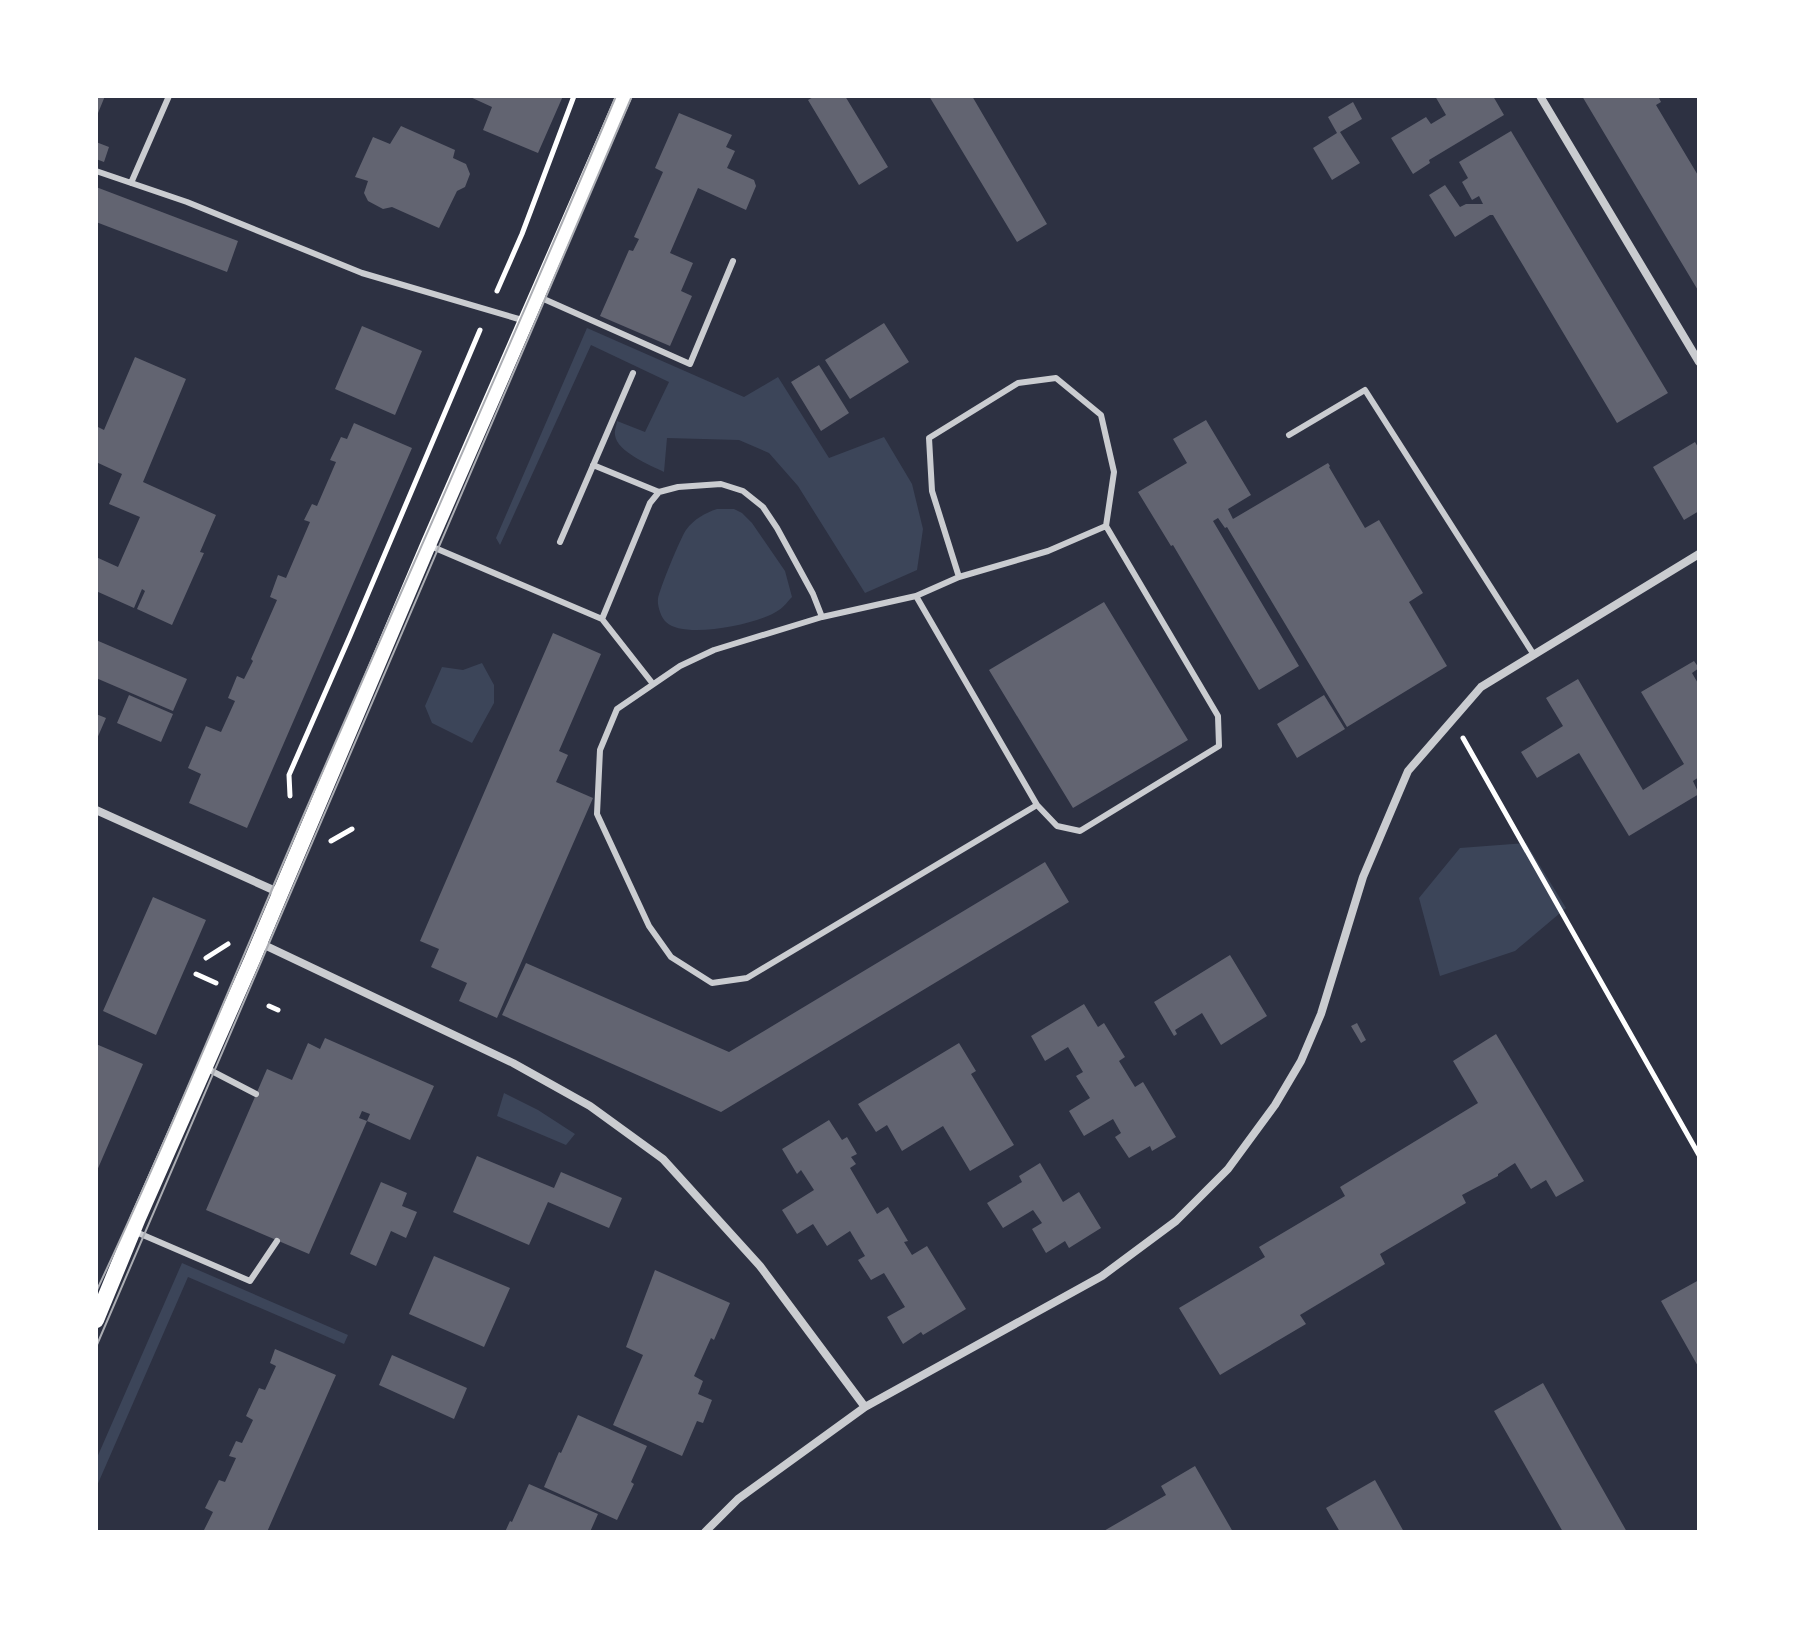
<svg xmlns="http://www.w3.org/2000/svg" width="1795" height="1628" font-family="Signika,sans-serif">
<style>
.green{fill:#3c4559}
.building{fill:#626471}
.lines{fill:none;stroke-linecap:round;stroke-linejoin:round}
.path{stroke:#fff;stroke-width:5}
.service{stroke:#caccd0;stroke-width:6}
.minor{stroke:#caccd0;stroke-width:8}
.secondary{stroke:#fff;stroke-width:16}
.tram{stroke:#abadb3;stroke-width:2}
</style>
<rect width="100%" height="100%" fill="#2d3142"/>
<path class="green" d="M587 328 744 397 778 377 829 458 884 437 912 484 923 529 917 570 865 593 798 486 769 453 739 440 667 438 664 472C650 465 617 452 615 435 614 430 617 425 617 421L645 432 669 382 591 345 500 545 496 538Z
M717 509H734L742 513 752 523 785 571 792 597C788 601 784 607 779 610 760 624 684 640 666 622 661 618 657 605 658 599 659 590 681 537 686 530 694 519 705 513 717 509Z
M482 663 494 685V703L472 743 432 723 425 706 442 667 463 670Z
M1526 843 1566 908 1515 951 1440 976 1419 898 1460 848Z
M504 1093 538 1110 575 1134 566 1145 497 1116Z
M182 1263 348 1335 344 1344 188 1277 96 1488V1460Z"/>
<path class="building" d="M96 96H105L96 118Z
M468 96H563L538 153 483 130 492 107Z
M815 96H845L888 167 859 185 808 100Z
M929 96H972L1047 224 1017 242Z
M1435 96H1493L1504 115 1429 160 1430 163 1413 174 1391 138 1426 117 1431 124 1446 115Z
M1582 96H1658L1661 102 1656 105 1699 177V292Z
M1353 102 1362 119 1340 132 1360 163 1332 180 1313 148 1337 133 1328 117Z
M679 113 732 135 726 147 735 151 727 168 754 180 756 186 746 210 698 188 670 253 693 263 681 291 692 296 670 346 600 316 629 250 633 251 639 239 634 237 663 172 655 168Z
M401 126 455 150 453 158 466 164 470 174 465 187 457 191 439 228 392 207 383 209 368 201 364 193 368 181 355 177 373 137 390 144Z
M1511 131 1668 393 1617 423 1493 215H1490L1455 237 1429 195 1445 185 1460 207 1466 204H1483L1479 196 1472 200 1462 182 1468 178 1459 162Z
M96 142 109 147 104 162 96 159Z
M96 187 238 241 227 272 96 222Z
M884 323 909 362 850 399 825 360Z
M362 326 422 351 395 415 335 389Z
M135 357 186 379 143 482 216 515 200 552 204 553 172 625 137 609 145 591 142 589 134 608 96 591V557L118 567 140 517 109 504 122 474 96 462V426L104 430Z
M819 365 849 413 821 431 791 382Z
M1206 420 1251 495 1228 509 1233 519 1328 463 1330 466 1329 467 1365 528 1379 520 1423 593 1409 602 1447 666 1347 727 1227 527 1225 528 1218 518 1213 521 1299 666 1259 690 1173 545 1171 546 1138 492 1187 463 1173 439Z
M354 423 412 448 247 828 189 803 201 774 188 768 206 726 221 732 235 701 228 698 237 676 244 679 253 661 251 659 277 600 270 597 278 575 286 578 310 522 304 520 312 504 317 506 336 462 330 460 341 437 347 439Z
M1695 442 1699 449V511L1684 520 1653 467Z
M1104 602 1188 740 1073 808 989 670Z
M553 633 601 654 559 751 568 755 556 782 593 798 497 1018 459 1001 467 983 431 967 439 949 420 941Z
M96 640 187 679 173 711 96 678Z
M1694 661 1699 668 1692 673 1699 685V777L1693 781 1699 794 1629 836 1579 753 1537 778 1521 752 1563 726 1546 698 1578 679 1643 790 1684 764 1641 692Z
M129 695 173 714 161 742 117 723Z
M1324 695 1345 729 1297 758 1277 724Z
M96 714 106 718 96 741Z
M1045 862 1069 902 721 1112 502 1015 526 963 729 1052Z
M153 897 206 920 156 1035 103 1011Z
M1230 955 1267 1016 1221 1045 1202 1013 1175 1030 1177 1034 1174 1036 1154 1002Z
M1084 1004 1098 1027 1104 1023 1125 1057 1119 1061 1135 1087 1143 1082 1176 1137 1152 1151 1150 1146 1129 1158 1115 1137 1121 1133 1113 1119 1084 1136 1069 1111 1090 1098 1076 1076 1083 1072 1068 1047 1045 1061 1031 1036Z
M1357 1023 1366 1040 1361 1043 1351 1026Z
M1496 1034 1584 1181 1556 1197 1546 1180 1531 1189 1515 1163 1498 1174V1176L1462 1195 1466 1203 1380 1254 1385 1264 1300 1315 1306 1324 1220 1375 1179 1308 1265 1257 1259 1247 1345 1196 1340 1187 1478 1103 1453 1061Z
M325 1038 434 1086 410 1140 367 1121 370 1114 362 1111 359 1118 367 1121 309 1254 206 1210 267 1069 292 1080 308 1043 320 1049Z
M959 1043 976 1071 971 1074 1014 1145 970 1171 943 1126 902 1151 887 1125 876 1132 858 1104Z
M96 1044 143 1064 96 1173Z
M829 1120 842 1140 847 1137 857 1154 851 1157 856 1164 850 1168 877 1214 888 1207 908 1241 904 1242 912 1255 927 1246 966 1309 923 1335 921 1332 903 1344 887 1317 905 1307 884 1273 871 1280 858 1260 865 1256 850 1231 827 1246 813 1224 797 1234 782 1210 814 1190 801 1170 797 1174 782 1149Z
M477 1156 554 1188 561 1172 622 1198 609 1228 548 1202 529 1245 453 1212Z
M1040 1163 1063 1202 1079 1192 1101 1228 1069 1248 1065 1241 1046 1253 1032 1229 1042 1223 1033 1210 1003 1228 987 1203 1022 1182 1019 1176Z
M381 1182 407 1193 402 1206 417 1212 406 1238 391 1231 376 1266 350 1254Z
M434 1256 510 1288 484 1347 409 1314Z
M655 1270 730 1303 714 1340 711 1338 694 1376 703 1381 698 1394 712 1400 703 1423 697 1421 682 1456 613 1425 643 1355 626 1347Z
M1699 1280V1368L1661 1301Z
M275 1349 336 1375 267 1532H203L213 1512 205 1508 219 1480 225 1482 236 1458 229 1456 236 1441 242 1443 253 1420 246 1416 259 1388 265 1390 276 1366 270 1363Z
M392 1355 467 1388 454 1419 379 1385Z
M1543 1383 1586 1460 1627 1532H1563L1494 1411Z
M578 1415 647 1446 631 1482 634 1484 617 1520 544 1487 559 1452 561 1453Z
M1195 1466 1233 1532H1102L1166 1495 1161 1486Z
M1375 1480 1404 1532H1340L1326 1508Z
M529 1484 598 1514 590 1532H505L510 1521 512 1522Z"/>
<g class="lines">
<path class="path" d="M497 291 522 234 574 96
M1463 738 1699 1155
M290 796 289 775 350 636 480 330
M331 841 352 829
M206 958 228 944
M196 974 216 983
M269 1006 278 1010"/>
<path class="service" d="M96 171 187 202 362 273 522 320
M131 183 169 96
M537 296 690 364 733 261
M1289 435 1365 390 1534 655
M593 465 659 492
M1106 526 1218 716 1219 746 1080 831 1057 826 1037 805 747 978 712 983 671 957 649 926 597 814 600 750 617 709 680 666 714 650 822 617 916 596 959 577 1048 551Z
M560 542 633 373
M428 545 602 619 653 684
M959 577 932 491 929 438 1018 383 1056 378 1101 415 1114 472 1106 526
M916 596 1037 805
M602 619 650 503 659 492 678 487 721 484 743 491 763 507 777 528 813 594 822 617
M206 1068 256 1094
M136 1232 250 1281 277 1241"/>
<path class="minor" d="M1540 96 1699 362
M96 810 280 893
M260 943 513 1063 590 1106 663 1159 760 1266 865 1407
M705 1532 738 1499 865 1407 1102 1276 1176 1221 1228 1169 1275 1105 1301 1061 1321 1014 1363 877 1408 771 1481 687 1699 554"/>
<path class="secondary" d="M96 1320 138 1218 252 960 428 545 624 96"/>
<path class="tram" d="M96 1292C170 1134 236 972 305 812 409 573 515 336 616 96
M96 1347 632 96"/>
</g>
<rect width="1795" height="1628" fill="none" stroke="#ffffff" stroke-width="196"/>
</svg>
